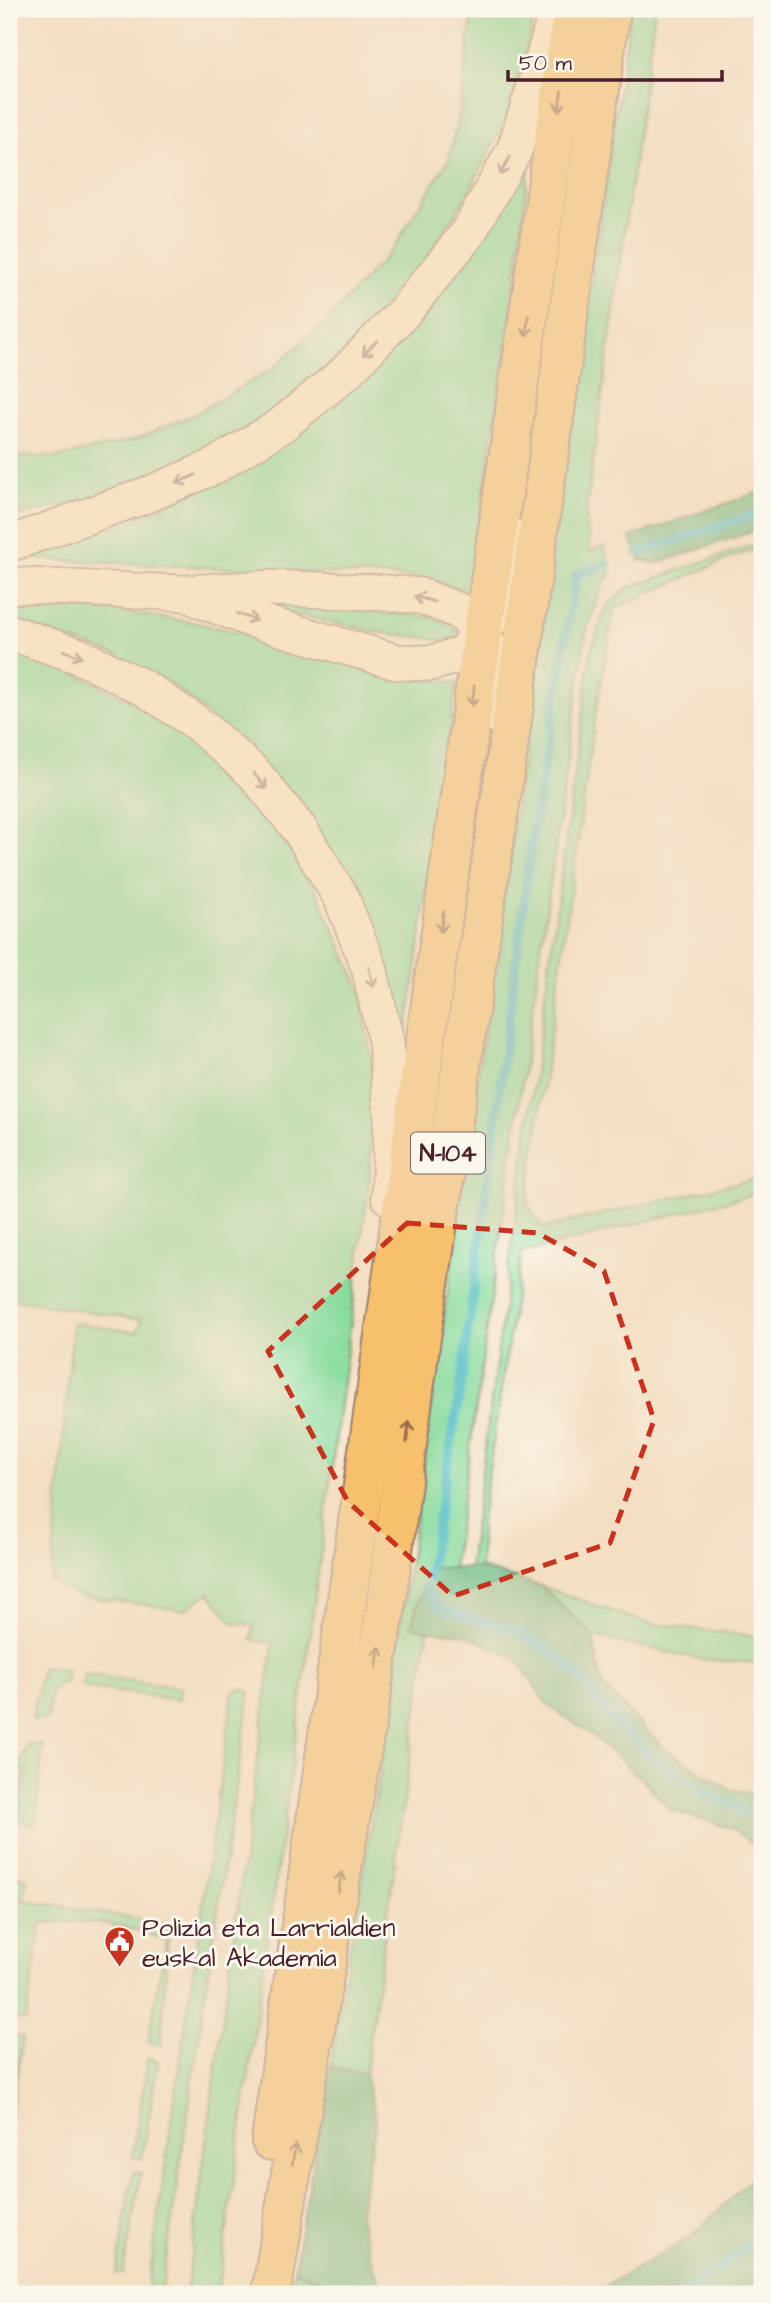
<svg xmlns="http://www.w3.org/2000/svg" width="771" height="2303" font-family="'Architects Daughter',sans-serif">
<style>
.green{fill:#87db9d;stroke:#687d64;stroke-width:2}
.forest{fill:#6dbb84;stroke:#5c6d58;stroke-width:2}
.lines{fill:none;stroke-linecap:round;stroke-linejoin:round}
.stream{stroke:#51bec8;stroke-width:9}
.secondary-casing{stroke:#9e7f76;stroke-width:38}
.primary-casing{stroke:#9e7f76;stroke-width:42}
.secondary{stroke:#fce6c4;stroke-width:35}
.primary{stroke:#f7c06c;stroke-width:38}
.oneway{stroke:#986748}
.oneway2{stroke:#a38278}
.marked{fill:none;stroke:#c8321e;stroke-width:5;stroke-dasharray:14 9;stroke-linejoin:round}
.labels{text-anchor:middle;stroke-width:6;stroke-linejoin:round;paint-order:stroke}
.shield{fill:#fbf7ec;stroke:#7f6065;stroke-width:2}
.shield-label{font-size:24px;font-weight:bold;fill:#4a1f2b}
.poi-label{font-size:26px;fill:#4a1f2b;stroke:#fbf7ec;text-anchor:start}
</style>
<rect width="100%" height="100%" fill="#fbf7ec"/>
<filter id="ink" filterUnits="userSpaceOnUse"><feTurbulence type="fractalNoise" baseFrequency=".0143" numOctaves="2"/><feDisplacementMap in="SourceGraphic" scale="14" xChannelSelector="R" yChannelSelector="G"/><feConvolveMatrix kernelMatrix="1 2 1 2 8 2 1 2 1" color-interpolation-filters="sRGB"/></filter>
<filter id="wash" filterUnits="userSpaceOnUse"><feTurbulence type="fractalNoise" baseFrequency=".00686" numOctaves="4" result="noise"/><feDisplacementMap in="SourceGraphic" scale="28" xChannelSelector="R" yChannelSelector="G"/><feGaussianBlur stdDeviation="1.57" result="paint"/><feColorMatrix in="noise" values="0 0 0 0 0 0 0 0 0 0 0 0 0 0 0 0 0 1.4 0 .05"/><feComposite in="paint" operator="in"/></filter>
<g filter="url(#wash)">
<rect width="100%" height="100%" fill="#f3dfc2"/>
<path class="green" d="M473 9H535L531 32 507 116 467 196 411 283 363 336 284 407 188 463 94 497 9 518V456L60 457 134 440 195 414 272 369 326 322 392 250 449 159 459 115Z
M631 9H655L586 512 590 551 604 546 611 573 602 586 586 631 453 1568H428L412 1626 428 1631 365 2074 330 2067 382 1758 537 656Z
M531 148 514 296 470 590 409 577 15 558 17 553 114 528 211 484 361 380 429 312 477 242Z
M762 542V547L732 557 614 609 595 718 527 1203 543 1228 762 1177V1192L522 1253 481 1521 480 1568H469L591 651 606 607 627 588Z
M281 603 432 617 446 622 458 631 451 641 376 632 280 611Z
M47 608 117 611 196 623 268 639 409 678 457 683 405 1045 389 984 245 746 175 687 117 655 9 620V609Z
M9 651 66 668 131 701 190 739 263 809 316 890 360 988 375 1083 369 1183 308 1650 218 2294H186L273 1643 251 1640 254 1626 232 1622 209 1593 184 1610 79 1596 51 1581 73 1323 137 1332 142 1320 9 1299Z
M541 1586 646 1623 762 1637V1663L705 1660 593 1636Z
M42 1667 68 1670 66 1682C48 1683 50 1706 47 1721L32 1719Z
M85 1674 180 1688V1700L82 1687Z
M242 1688 250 1692 161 2294H147L233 1692Z
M43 1744 35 1824 17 1822 25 1771 9 1769 20 1762 28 1745Z
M10 1873 27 1879 23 1900 169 1924 161 2045 148 2042 166 1941C123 1922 87 1920 41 1923L26 2020 9 2019Z
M9 2034 23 2037 9 2129Z
M148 2058 158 2061 142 2159 132 2157Z
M133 2171 141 2173 123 2274H116Z
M294 2270 337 2290 339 2294H290Z"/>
<path class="forest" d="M762 491V528L658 563 640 560 630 537Z
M428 1568H480L541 1586 593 1636 602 1685 664 1748 731 1790 762 1795V1852L733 1829 672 1811 642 1779 592 1735 546 1704 517 1659 464 1634 428 1631 411 1626Z
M330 2067 365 2074 376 2120 359 2217 382 2294H339L337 2290 294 2270Z
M762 2168V2294H592L692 2236Z"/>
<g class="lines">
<path class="stream" d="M638 553 762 512
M608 564 576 575 532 840 461 1386 426 1590 439 1608 520 1633 546 1648 574 1671 612 1719 652 1758 697 1789 762 1820
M683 2294 762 2237"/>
</g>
</g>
<g filter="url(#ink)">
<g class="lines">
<defs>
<path id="secondary" d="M9 544 152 493 213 467 279 427 345 373 404 312 468 233 514 151 542 64 557 9
M9 585 183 593 271 588 375 592 421 596 459 611 483 632 499 672 504 721
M196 598 250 619 397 662 432 663 462 654 504 604 521 555 525 537
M9 632 79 656 144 688 197 723 254 773 300 830 341 897 369 967 386 1042 392 1117 389 1197"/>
<path id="primary" d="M271 2141 483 632 573 9
M271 2294 385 1611 420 1345 506 763 611 9"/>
</defs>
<use href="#secondary" class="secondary-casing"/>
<use href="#primary" class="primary-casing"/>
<use href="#secondary" class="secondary"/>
<use href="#primary" class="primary"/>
</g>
<defs><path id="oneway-shaft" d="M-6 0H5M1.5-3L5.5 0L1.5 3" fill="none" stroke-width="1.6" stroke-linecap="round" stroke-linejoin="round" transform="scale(1.75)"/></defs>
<g class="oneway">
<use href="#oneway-shaft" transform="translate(560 101) rotate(98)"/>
<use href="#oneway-shaft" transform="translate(527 326) rotate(98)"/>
<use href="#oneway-shaft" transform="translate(473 696) rotate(98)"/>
<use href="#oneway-shaft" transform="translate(442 922) rotate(98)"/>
<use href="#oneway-shaft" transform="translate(408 1432) rotate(-83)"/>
<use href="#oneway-shaft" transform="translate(378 1657) rotate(-81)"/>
<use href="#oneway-shaft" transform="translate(340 1882) rotate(-81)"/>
<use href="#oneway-shaft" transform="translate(294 2154) rotate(-80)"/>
</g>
<g class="oneway2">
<use href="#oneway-shaft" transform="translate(505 166) rotate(119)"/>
<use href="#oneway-shaft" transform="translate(370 348) rotate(134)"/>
<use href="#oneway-shaft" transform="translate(186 479) rotate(157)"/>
<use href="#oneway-shaft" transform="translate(424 599) rotate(-164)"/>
<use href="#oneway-shaft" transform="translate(247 617) rotate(19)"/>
<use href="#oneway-shaft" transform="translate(73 654) rotate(21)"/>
<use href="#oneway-shaft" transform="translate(260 781) rotate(50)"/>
<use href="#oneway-shaft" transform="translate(371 977) rotate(77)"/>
</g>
</g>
<path d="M0 0H771V2303H0ZM407 1223 538 1233 604 1271 654 1420 610 1543 453 1596 348 1502 268 1351Z" fill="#f3dfc2" fill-opacity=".55" fill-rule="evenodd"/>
<path class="marked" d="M407 1223 538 1233 604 1271 654 1420 610 1543 453 1596 348 1502 268 1351Z"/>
<defs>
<symbol id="civic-pin" viewBox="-11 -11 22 30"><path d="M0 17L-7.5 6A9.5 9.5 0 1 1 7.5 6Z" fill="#c8321e" stroke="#fbf7ec"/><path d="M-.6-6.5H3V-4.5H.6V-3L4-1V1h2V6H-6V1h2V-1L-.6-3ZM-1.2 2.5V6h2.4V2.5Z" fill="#fff"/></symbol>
</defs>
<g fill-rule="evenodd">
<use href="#civic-pin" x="102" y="1924" width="35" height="47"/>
</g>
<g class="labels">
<rect class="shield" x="411" y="1132.5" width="74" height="41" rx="5"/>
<g class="shield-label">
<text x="448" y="1161">N-104</text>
</g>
<g class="poi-label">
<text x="142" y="1936">Polizia eta Larrialdien<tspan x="142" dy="30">euskal Akademia</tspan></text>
</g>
</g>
<rect width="771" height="2303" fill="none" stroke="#fbf7ec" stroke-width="35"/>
<path d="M508 70v10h214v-10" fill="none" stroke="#4a1f2b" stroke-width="3.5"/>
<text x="519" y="70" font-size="21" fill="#4a1f2b" stroke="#fbf7ec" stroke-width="5" paint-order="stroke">50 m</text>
</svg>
